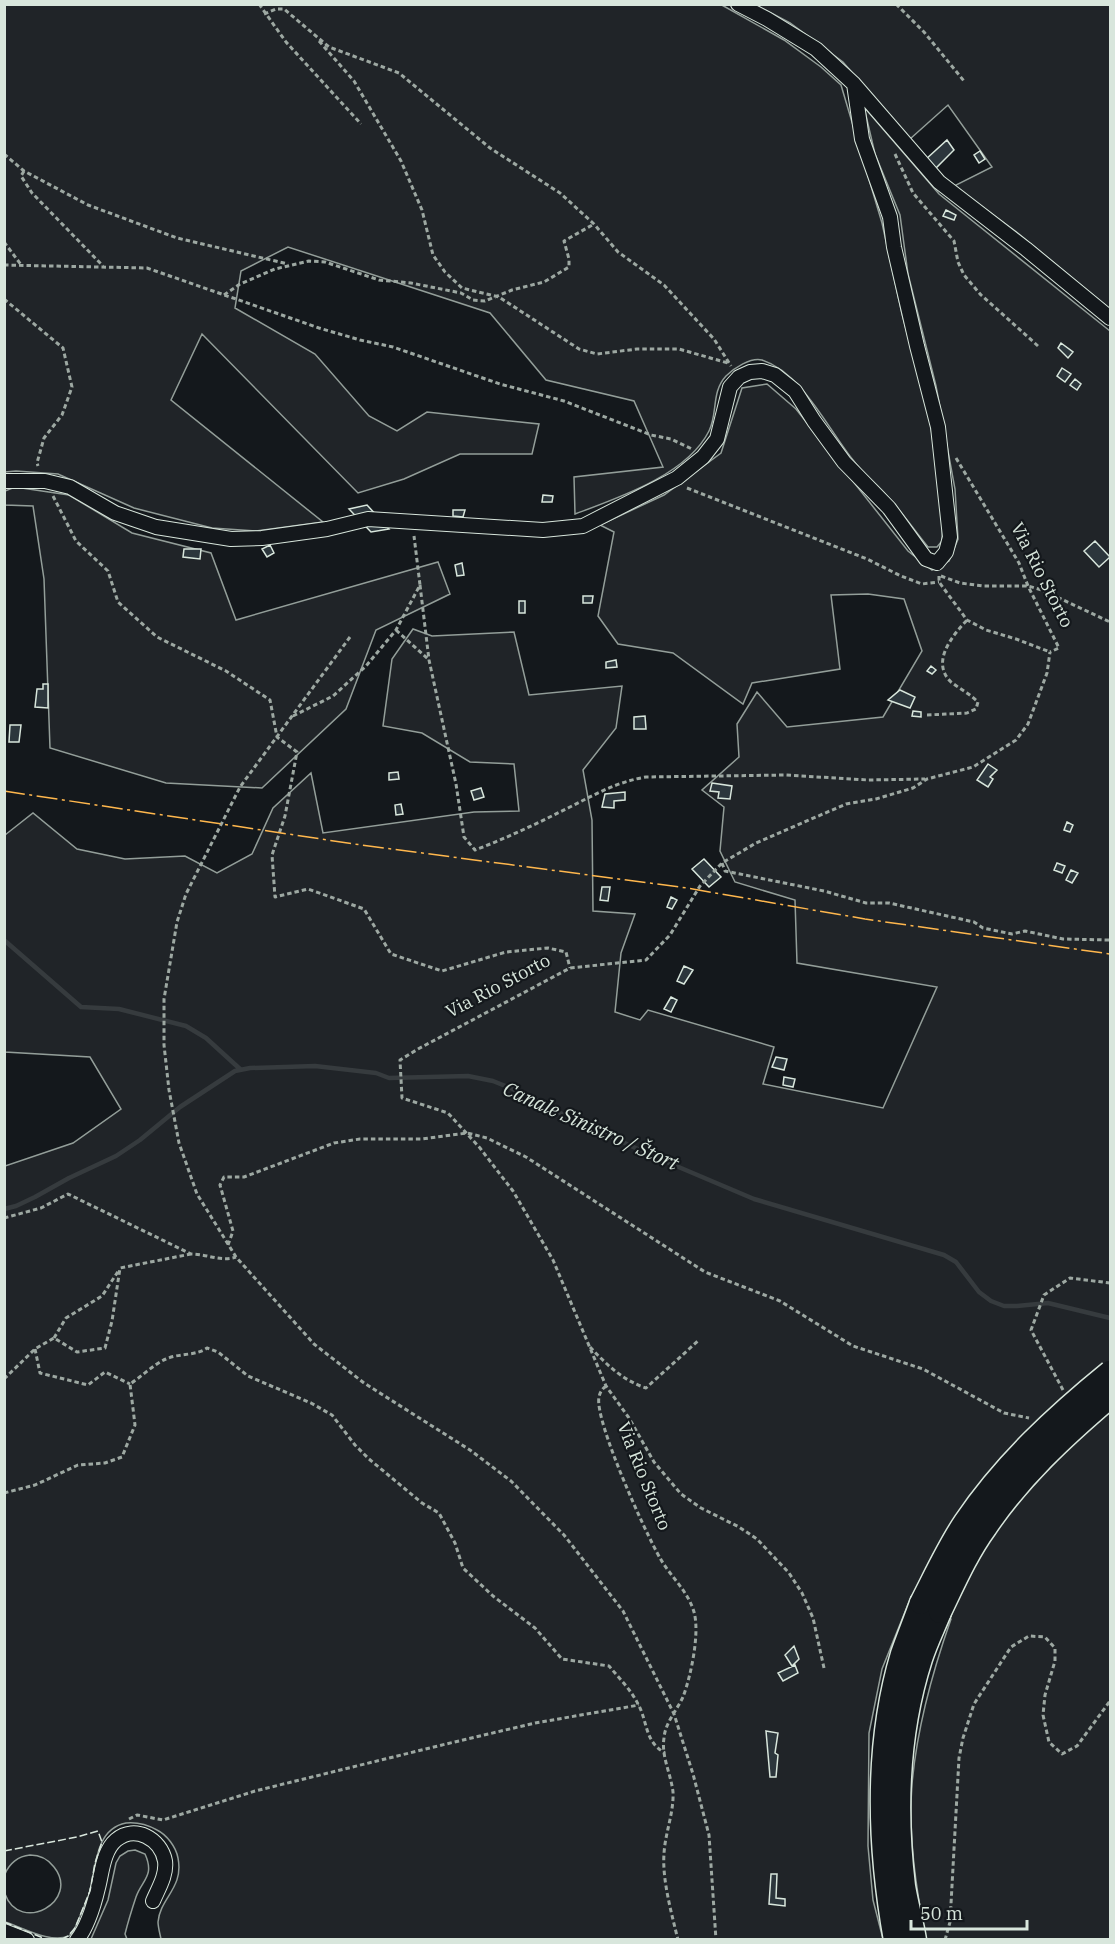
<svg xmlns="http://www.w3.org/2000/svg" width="1115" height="1944" font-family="'IBM Plex Serif',serif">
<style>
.green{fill:#202428;stroke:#939e99;stroke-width:1.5}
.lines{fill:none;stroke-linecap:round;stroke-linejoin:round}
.stream{stroke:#363b3e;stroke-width:4.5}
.building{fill:#2c363c;stroke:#d8e6dc;stroke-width:1.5}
.minor-casing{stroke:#d8e6dc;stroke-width:16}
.trunk-casing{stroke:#d8e6dc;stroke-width:25}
.path{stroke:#9da8a2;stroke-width:3;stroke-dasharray:4.5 3;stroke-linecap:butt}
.minor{stroke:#14181c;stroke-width:14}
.trunk{stroke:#14181c;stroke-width:22}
.trunk-bridge-casing{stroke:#d8e6dc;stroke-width:25;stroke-linecap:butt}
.trunk-bridge{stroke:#14181c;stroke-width:22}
.fence{stroke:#d8e6dc;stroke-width:1.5;stroke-dasharray:8 3;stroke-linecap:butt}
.power{stroke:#ffb74d;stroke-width:1.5;stroke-dasharray:21 4.5 3 4.5;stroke-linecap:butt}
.labels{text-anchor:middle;stroke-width:4.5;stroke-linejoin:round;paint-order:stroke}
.street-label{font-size:18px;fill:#d8e6dc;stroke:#14181c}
.water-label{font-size:20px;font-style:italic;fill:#d8e6dc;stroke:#14181c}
</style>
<rect width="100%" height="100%" fill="#14181c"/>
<path class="green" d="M720 4 784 40 821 67 841 85 882 223 902 314 930 420 943 518 942 541 937 547H928C914 530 902 512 888 497 877 484 863 474 853 460 828 429 802 373 762 360 751 357 734 368 726 376 711 392 718 413 709 431 687 475 618 498 575 514L574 477 663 467 634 401 546 380 490 313 288 247 241 271 235 308 315 354 369 416 397 431 427 412 539 424 532 454H460L404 479 358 493 202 334 171 400 323 522 256 531 212 528 134 508 58 474 16 471 5 472 4 5Z
M756 5H1110V309L1019 234 954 186 992 167 948 105 910 139 843 62 790 23Z
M864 107 939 194 1110 331V1939H926C916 1889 908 1836 912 1784 917 1727 932 1673 951 1619L911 1597 882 1669 869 1733 868 1846 873 1900 883 1939H161C160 1934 158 1927 158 1922 160 1898 184 1888 178 1858 176 1847 167 1835 157 1830 148 1825 136 1822 126 1823 95 1829 96 1867 90 1891 88 1899 83 1908 80 1916 77 1923 75 1931 69 1936 50 1944 22 1927 5 1922V1894C20 1935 81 1901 54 1867 48 1859 39 1855 30 1855 18 1856 9 1864 5 1874V1166L73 1143 121 1109 90 1057 5 1052V835L33 813 77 849 125 859 185 856 217 873 252 854 273 808 311 773 323 833 474 812 519 811 514 764 470 762 422 733 383 726 392 659 413 629 432 636 514 632 529 695 622 686 616 728 583 770 592 820 593 911 635 914 621 953 615 1012 640 1020 648 1010 774 1047 763 1084 883 1108 937 987 797 963 795 900 735 882 720 851 724 807 702 790 739 757 737 724 757 692 787 727 883 717 922 651 904 599 868 594 831 595 840 669 752 683 743 704 673 653 618 644 598 616 614 532 600 525 664 495 721 453 742 388 767 384 796 409 908 551 932 570 949 561 958 539 955 489 936 386 908 274 900 215 875 154Z
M15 487 69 495 132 533 211 553 236 620 438 562 450 594 376 630 346 709 262 788 166 783 50 748 44 579 33 506 5 505V491Z
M135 1850 145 1854C155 1876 142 1880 136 1897 132 1909 128 1922 125 1934L127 1939H91L108 1900 116 1863 120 1856 128 1851Z"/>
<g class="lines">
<path class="stream" d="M4 940 81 1007 119 1009 186 1026 206 1038 240 1069
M4 1209 16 1206 35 1197 69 1178 116 1156 140 1140 180 1107 235 1071 250 1068 315 1066 376 1073 389 1078 468 1076 493 1081 523 1093 564 1115 655 1157 754 1199 944 1255 956 1262 979 1292 991 1301 1004 1306H1017L1048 1303 1110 1318"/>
</g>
<path class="building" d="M947 140 954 150 933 171 925 160Z
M980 151 985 159 979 163 974 155Z
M946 210 956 215 954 220 943 216Z
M1061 343 1073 352 1068 358 1058 348Z
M1062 368 1071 374 1065 382 1057 376Z
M1075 379 1081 384 1077 390 1070 385Z
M543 495 553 496 552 502H542Z
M367 505 389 529 371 532 349 509Z
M453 510H465L463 517 453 516Z
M1095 541 1110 557 1099 567 1084 551Z
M270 545 274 553 267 557 262 549Z
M184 549H201L200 559 183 557Z
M462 563 464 575 457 576 455 565Z
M583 596H593L592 603H583Z
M519 601H525V613H519Z
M616 660 617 667 606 668V662Z
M931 666 936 670 932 674 927 671Z
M43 684H48V708L35 707 37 689H43Z
M900 690 915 697 910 708 888 700Z
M913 711 921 712V717L912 716Z
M645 716 646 729H634V717Z
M10 725H21L19 742H9Z
M988 764 997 770 990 777 993 779 988 787 977 780Z
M398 772 399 779 389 780V773Z
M712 783 732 786 730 799 718 798 719 792 710 791Z
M481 788 484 797 474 800 471 791Z
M625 792V800L614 801V808L602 807 605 794Z
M401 804 403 814 396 815 395 805Z
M1067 822 1073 825 1070 832 1064 830Z
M704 859 721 877 709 887 692 869Z
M1057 863 1065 866 1062 873 1054 870Z
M1071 870 1078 873 1072 883 1066 880Z
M602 887H610L608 901 600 900Z
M671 897 677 900 672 909 667 907Z
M684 966 693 970 684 984 677 981Z
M671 997 677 1000 671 1012 664 1009Z
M776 1057 787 1059 784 1070 772 1067Z
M784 1077 795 1079 793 1087 783 1085Z
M794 1646 799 1659 792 1666 785 1655Z
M795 1665 798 1673 783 1681 778 1673Z
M766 1731 778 1733 775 1753 778 1755 776 1777H770Z
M771 1874H777L776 1898 785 1899V1906L769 1904Z"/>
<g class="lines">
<defs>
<path id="minor" d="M738 4 767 19 816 49 854 84 939 182 1026 249 1110 318
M4 481H45L70 487 115 513 156 527 231 539 262 538 327 529 368 519 543 530 583 526 677 478 703 457 717 439 730 387 739 377 750 372 762 371 775 375 795 391 814 421 844 462 889 508 926 559 937 563 946 552 950 537 938 427 917 346 894 247 890 217 862 139 854 84
M4 1931 27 1940
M77 1940C88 1926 94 1905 98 1888 102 1873 103 1851 116 1840 135 1824 161 1839 165 1861 167 1875 158 1889 153 1901"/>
<path id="trunk" d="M895 1940C878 1845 874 1747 902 1654 908 1637 915 1620 921 1603
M915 1940C912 1922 907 1904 904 1886 895 1811 898 1731 921 1659 926 1643 934 1627 940 1612"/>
</defs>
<use href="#minor" class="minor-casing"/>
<use href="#trunk" class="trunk-casing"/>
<path class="path" d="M259 4 286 42 361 124
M896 4 924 32 964 81
M264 14 276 9H284L329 47 399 73 490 148 560 193 594 224 618 252 664 285 714 339 731 366
M319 41 354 81 401 161 422 210 433 255 445 272 462 288 499 297 579 349 597 354 637 349H679L728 363
M4 154 24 171 88 205 177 238 288 264
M895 154 913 193 954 241 958 262 964 275 981 295 1038 346
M24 171 21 176 32 193 103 266
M4 242 22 266
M4 265 147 268 319 328 360 340 393 347 500 384 564 401 651 435 671 439 692 449
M224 295 240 284 275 269 309 261 325 262 379 280 411 283 461 293 473 300 485 301 512 290 544 282 569 267V259L564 241 594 224
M4 299 63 348 72 387 62 415 44 438 37 463 38 466
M956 458 1019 563 1028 586 1059 648 1050 652
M687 488 867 559 901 576 922 584 939 582
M53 496 76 541 108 571 118 602 157 637 226 671 270 700 277 737 297 752 285 816 272 855 275 897 308 889 364 909 391 954 442 971 506 952 548 948 566 952 570 968
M939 576V582L967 620 986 630 1016 639 1050 652
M941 576 960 583 983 586H1028L1042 590 1110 622
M420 585 429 660 456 784 464 837 475 850C507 838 538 823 568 808 594 795 616 782 646 777L785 775 868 780 925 779
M396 630 428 659
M350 637 240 787 186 894 177 922 164 999V1045L169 1090 179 1143 197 1194 236 1257 314 1344 364 1383 470 1450 511 1481 564 1535 623 1611 674 1714 693 1774 709 1835 716 1940
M927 715 967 713 976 709 978 702C970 694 960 689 951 682 930 662 953 635 967 620
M293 716 333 696 366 666 396 630 420 585 414 536
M722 863 725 871 824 891 866 903H889L974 922 983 928 1012 934 1025 931 1063 939 1110 940
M4 1218 41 1208 68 1194 191 1254C207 1254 221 1262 236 1257
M228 1245 233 1231 220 1185 224 1177H244L334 1143 360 1139H422L467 1133 487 1138 526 1157 705 1272 780 1301 853 1346 923 1369 1004 1413 1029 1418
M54 1338 66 1318 102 1296 119 1270
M590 1347C606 1364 622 1380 646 1388L699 1340
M35 1349 40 1373 88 1385 105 1372 130 1384
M4 1379 35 1349 54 1338 77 1352 105 1348 112 1321 120 1268 191 1254
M606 1386C602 1389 600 1392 599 1397 594 1420 646 1534 660 1558 670 1576 688 1591 694 1612 700 1633 691 1676 683 1697 677 1710 665 1723 664 1738 661 1756 671 1774 673 1792 674 1813 665 1833 664 1854 662 1880 672 1915 678 1940
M1063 1390 1031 1330 1044 1295 1070 1278 1110 1283
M4 1493 35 1485 78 1465 105 1463 122 1457 135 1425 130 1384C141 1377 154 1364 166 1359 179 1353 196 1356 207 1348L218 1352 248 1376 311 1403 332 1415 355 1445 369 1459 422 1503 439 1513 455 1543 463 1568 493 1596 535 1628 562 1659 609 1666C619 1678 631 1690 638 1704 648 1722 644 1741 665 1753
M824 1668 813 1618 802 1593 789 1573 757 1539 739 1527 701 1508 681 1494 654 1462 629 1418 606 1386 553 1260 513 1191 496 1169 480 1148 448 1113 402 1098 400 1060 418 1049 570 968 646 960 670 935 700 886 722 863 756 843 846 804 876 799 913 788 927 779 973 767 1016 740 1028 724 1047 673 1050 652
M129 1819 137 1815 163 1820 255 1791 446 1744 535 1723 639 1705
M945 1940 950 1922 959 1758 963 1738 974 1704 1011 1647 1029 1636 1045 1637 1055 1648V1661L1045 1695 1043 1715 1049 1742 1062 1754 1077 1746 1110 1701"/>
<use href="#minor" class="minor"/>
<use href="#trunk" class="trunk"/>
<defs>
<path id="trunk-bridge" d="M921 1603C935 1576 948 1547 965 1522 1004 1464 1057 1415 1110 1372
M940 1612C954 1583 967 1553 986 1527 1020 1477 1064 1436 1110 1397"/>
</defs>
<use href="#trunk-bridge" class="trunk-bridge-casing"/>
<use href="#trunk-bridge" class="trunk-bridge"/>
<path class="fence" d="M4 1851 77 1837 98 1831 102 1842 95 1863 90 1891 75 1928 68 1936 60 1940
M4 1922 48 1940"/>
<path class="power" d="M4 791 354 844 687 888 865 919 1110 954"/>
</g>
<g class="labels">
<g class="street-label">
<text transform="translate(1042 575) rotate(63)" y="6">Via Rio Storto</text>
<text transform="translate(498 986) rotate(-28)" y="6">Via Rio Storto</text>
<text transform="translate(644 1476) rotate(68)" y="6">Via Rio Storto</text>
</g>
<g class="water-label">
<text transform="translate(591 1126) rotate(24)" y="7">Canale Sinistro / Štort</text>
</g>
</g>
<rect width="1115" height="1944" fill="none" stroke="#d8e6dc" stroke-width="12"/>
<path d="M911 1920v9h116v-9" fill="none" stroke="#d8e6dc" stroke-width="3"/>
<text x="920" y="1920" font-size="18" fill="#d8e6dc" stroke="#14181c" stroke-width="4.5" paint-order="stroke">50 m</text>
</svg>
